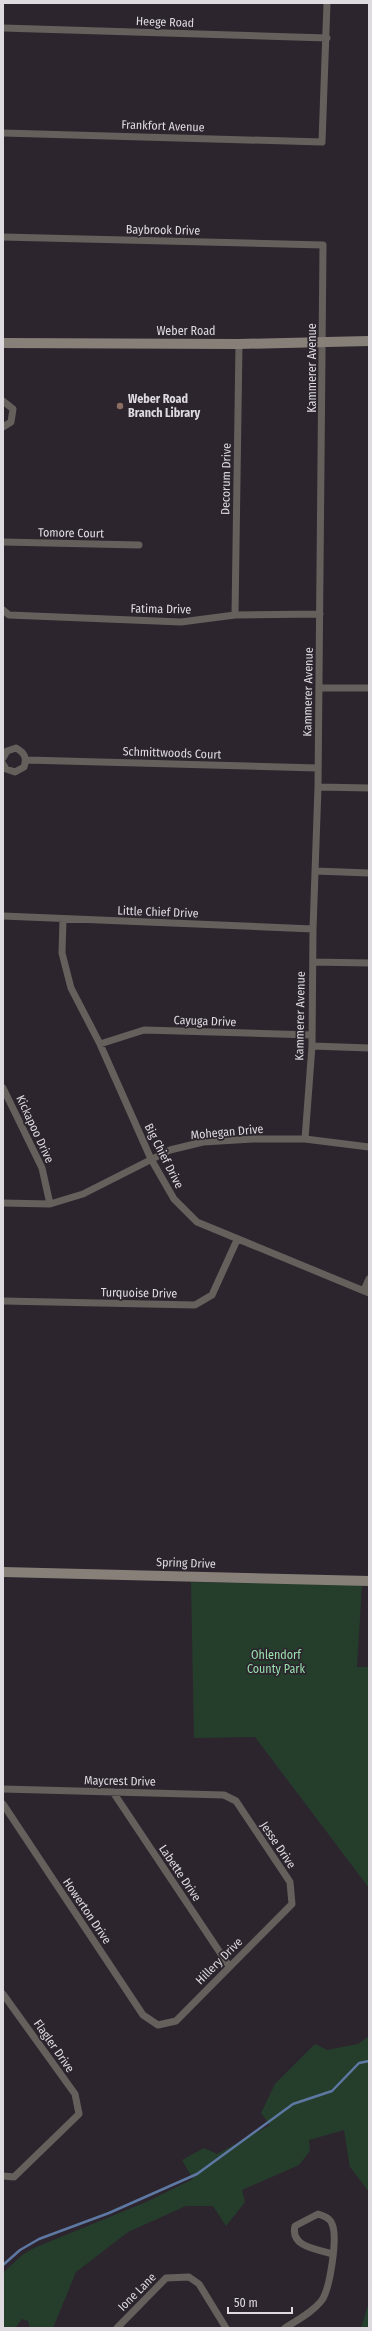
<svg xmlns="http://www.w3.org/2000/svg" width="372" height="2331" font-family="'Fira Sans Condensed',sans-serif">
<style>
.green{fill:#253e2c}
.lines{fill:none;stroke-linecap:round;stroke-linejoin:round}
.stream{stroke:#5d78a2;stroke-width:2.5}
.street{stroke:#65605c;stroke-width:7}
.secondary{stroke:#878079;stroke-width:10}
.education-dot{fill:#8d6e63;stroke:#2c252e;stroke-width:1.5}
.labels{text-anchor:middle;stroke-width:3.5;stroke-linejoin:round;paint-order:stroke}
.street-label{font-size:12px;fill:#dedae0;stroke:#2c252e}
.poi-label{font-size:12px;font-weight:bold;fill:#dedae0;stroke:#2c252e;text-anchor:start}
.park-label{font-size:12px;fill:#98dfab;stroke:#2c252e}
</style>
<rect width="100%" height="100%" fill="#2c252e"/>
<path class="green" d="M191 1582 362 1585 357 1667H369V1888L255 1737 194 1738Z
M369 2036V2192L350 2167 344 2130 309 2140 310 2151 299 2165 242 2190 245 2202 226 2226 213 2206H186L128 2232 76 2272 53 2328H30L28 2321 22 2319 15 2328H3V2273L22 2255 34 2248 146 2202 193 2179 182 2160 204 2148 217 2154 270 2125 261 2113 275 2084 315 2044 327 2050 358 2044Z
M369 2302V2328H361Z"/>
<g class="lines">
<path class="stream" d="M3 2265 20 2250 39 2239 109 2213 197 2174 293 2104 332 2091 359 2063 369 2061"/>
<path class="street" d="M3 28 327 38
M3 133 322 142 327 3
M3 237 323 245 318 787 313 929 312 1046 305 1139
M3 401 13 409 11 422 3 427
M3 542 139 545
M3 610 9 615 181 622 235 615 320 614
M235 615 239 344
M320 688H369
M3 758 7 751 16 748C25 753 27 758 24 767L15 772 6 769 3 764
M27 760 317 768
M318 787 369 788
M315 871 369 873
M3 916 313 929
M63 919 62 953 71 988 100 1044 151 1159 174 1199 197 1222 369 1293
M313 962 369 963
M100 1044 144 1030 312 1035
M312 1046 369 1048
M3 1088 42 1168 50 1204
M3 1203 50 1204 83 1194 170 1150 203 1142 253 1139H305L369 1147
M364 1290 369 1279
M3 1301 195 1305 212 1295 237 1240
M3 1789 224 1795 236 1801 290 1882 292 1904 176 2021 158 2025 143 2015 3 1804
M113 1792 229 1966
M3 1994 75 2094 79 2114 14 2177 3 2176
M117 2328 166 2278 189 2277 199 2284 226 2328
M285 2328C297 2320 313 2312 322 2300 330 2288 338 2237 332 2224 330 2218 324 2216 318 2214L295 2226C290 2247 317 2249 333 2254"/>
<path class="secondary" d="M3 343 239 344 369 341
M3 1572 369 1581"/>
</g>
<circle class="education-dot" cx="120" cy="406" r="4"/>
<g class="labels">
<g class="street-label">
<text transform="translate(165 22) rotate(2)" y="4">Heege Road</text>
<text transform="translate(163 126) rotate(2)" y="4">Frankfort Avenue</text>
<text transform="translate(163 230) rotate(1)" y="4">Baybrook Drive</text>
<text x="186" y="335">Weber Road</text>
<text transform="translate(312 368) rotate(-90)" y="4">Kammerer Avenue</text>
<text transform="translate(226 479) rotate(-89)" y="4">Decorum Drive</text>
<text transform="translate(71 533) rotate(1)" y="4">Tomore Court</text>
<text transform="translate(161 609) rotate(1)" y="4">Fatima Drive</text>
<text transform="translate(308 692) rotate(-89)" y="4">Kammerer Avenue</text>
<text transform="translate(172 753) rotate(2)" y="4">Schmittwoods Court</text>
<text transform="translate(158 912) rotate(2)" y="4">Little Chief Drive</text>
<text transform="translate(300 1016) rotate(-89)" y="4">Kammerer Avenue</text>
<text transform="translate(205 1021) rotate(2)" y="4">Cayuga Drive</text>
<text transform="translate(35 1129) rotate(65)" y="4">Kickapoo Drive</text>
<text transform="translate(227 1132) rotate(-5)" y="4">Mohegan Drive</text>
<text transform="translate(164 1156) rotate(63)" y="4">Big Chief Drive</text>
<text transform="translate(139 1293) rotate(1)" y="4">Turquoise Drive</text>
<text transform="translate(186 1563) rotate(2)" y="4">Spring Drive</text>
<text transform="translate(120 1781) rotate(1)" y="4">Maycrest Drive</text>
<text transform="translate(278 1845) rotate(56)" y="4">Jesse Drive</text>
<text transform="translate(180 1873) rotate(56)" y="4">Labette Drive</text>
<text transform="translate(87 1911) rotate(56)" y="4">Howerton Drive</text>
<text transform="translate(219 1961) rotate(-45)" y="4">Hillery Drive</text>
<text transform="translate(54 2046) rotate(55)" y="4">Flagler Drive</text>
<text transform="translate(137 2292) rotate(-45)" y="4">Ione Lane</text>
</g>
<g class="poi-label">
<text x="128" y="403">Weber Road<tspan x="128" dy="14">Branch Library</tspan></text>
</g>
<g class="park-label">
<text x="276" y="1659">Ohlendorf<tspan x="276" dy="14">County Park</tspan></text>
</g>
</g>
<rect width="372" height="2331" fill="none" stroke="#dedae0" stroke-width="8"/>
<path d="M228 2307v6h64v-6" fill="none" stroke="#dedae0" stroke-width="2"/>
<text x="234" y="2307" font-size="12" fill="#dedae0" stroke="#2c252e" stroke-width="3" paint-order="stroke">50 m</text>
</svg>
